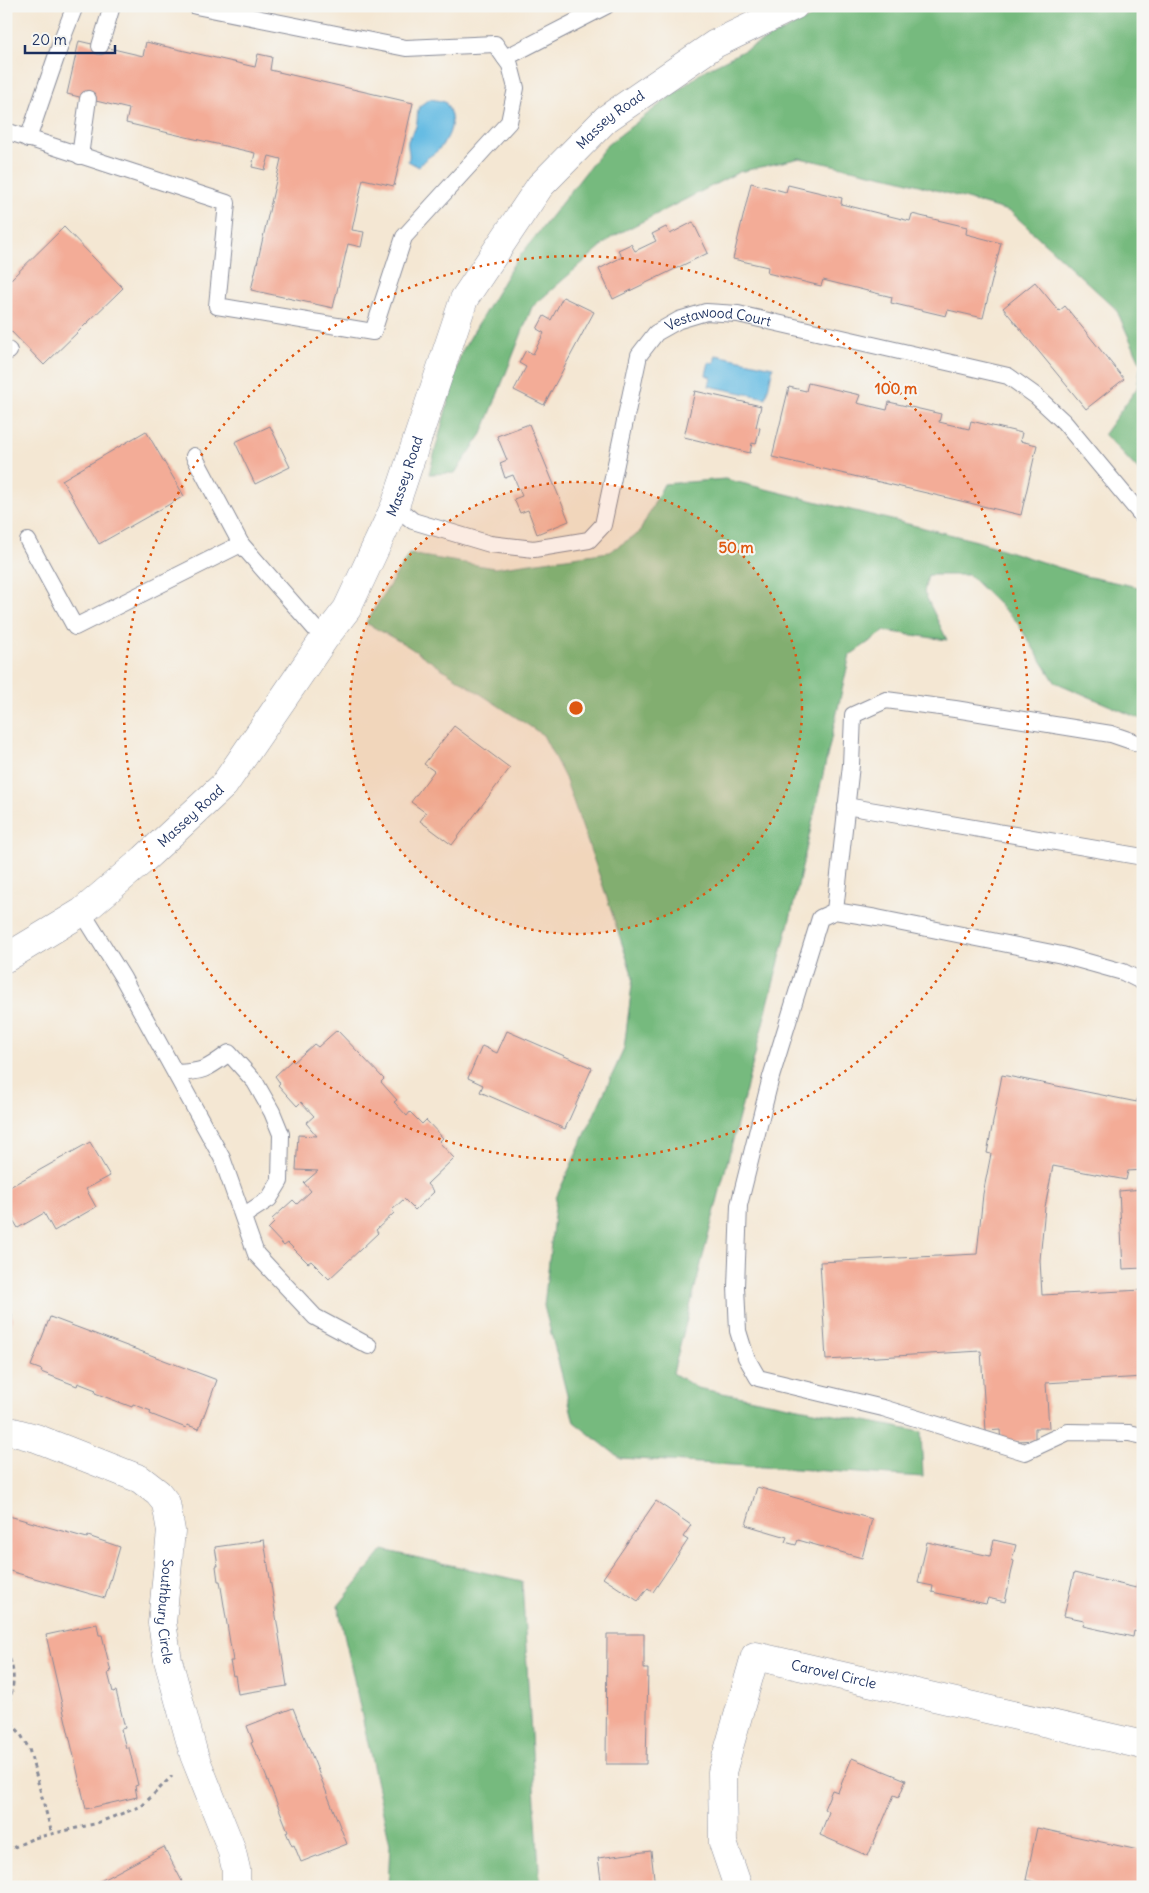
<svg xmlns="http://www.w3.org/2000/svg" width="1149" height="1893" font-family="Delius,sans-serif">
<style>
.forest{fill:#76ba7e;stroke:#48746e}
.water{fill:#66bce3;stroke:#4076a0}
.building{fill:#f3ac97}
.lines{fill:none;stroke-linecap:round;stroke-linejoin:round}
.lane-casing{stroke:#888b98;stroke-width:18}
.street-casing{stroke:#888b98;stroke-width:29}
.path{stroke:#888b98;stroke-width:3;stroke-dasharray:4 4;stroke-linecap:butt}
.lane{stroke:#fff;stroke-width:16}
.street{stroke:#fff;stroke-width:28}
.ring{fill:none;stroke:#de5710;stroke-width:2.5;stroke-dasharray:2.5 5}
.labels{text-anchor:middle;stroke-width:4.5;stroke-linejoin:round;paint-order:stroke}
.street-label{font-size:14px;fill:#1b2f5e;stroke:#f6f6f2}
.centre{fill:#de5710;stroke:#f6f6f2;stroke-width:2.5}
.ring-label{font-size:15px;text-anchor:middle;font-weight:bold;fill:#de5710;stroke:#f6f6f2;stroke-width:4.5;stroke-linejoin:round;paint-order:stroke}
</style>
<rect width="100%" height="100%" fill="#f6f6f2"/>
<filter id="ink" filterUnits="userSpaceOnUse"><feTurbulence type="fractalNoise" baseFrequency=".02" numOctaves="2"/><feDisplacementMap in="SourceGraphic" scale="10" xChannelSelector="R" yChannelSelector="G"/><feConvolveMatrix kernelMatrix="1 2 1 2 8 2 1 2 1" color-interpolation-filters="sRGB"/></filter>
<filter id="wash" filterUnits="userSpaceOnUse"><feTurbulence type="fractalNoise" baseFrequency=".0096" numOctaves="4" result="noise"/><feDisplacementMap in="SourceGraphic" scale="20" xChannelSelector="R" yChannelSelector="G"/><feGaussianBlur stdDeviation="1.12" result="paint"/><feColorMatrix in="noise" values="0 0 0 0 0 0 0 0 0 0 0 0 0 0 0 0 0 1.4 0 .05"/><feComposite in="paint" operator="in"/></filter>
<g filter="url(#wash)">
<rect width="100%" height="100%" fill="#f4e7d3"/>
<path class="forest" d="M833 6H1143V475L1104 434 1137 388 1141 364 1116 309 1011 212 898 179 800 158 739 172 612 237 532 307 482 434 455 473 429 474 461 353 513 265 607 145 705 70Z
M725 479 977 541 1085 576 1143 588V720L1055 682 1016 621 969 575H928L924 592 947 640 885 631 850 655 794 903 673 1373 697 1388 921 1432 923 1477 620 1458 574 1422 544 1306 556 1198 624 1049 633 977 602 883 565 778 543 735 406 645 366 623 409 554 495 568 609 552 639 533 664 484Z
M383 1550 522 1581 540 1887H388L390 1844 338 1606Z"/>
<path class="water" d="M431 99 445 102C457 120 451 137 437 151 430 157 423 159 419 167L408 161C411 154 407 149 408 141 409 137 412 135 414 131 422 116 410 108 431 99Z
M716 355 773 367 766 398 709 386 711 377 706 375 709 362 714 363Z"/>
<g id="blocks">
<path class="building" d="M79 41 143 56 146 42 255 67 258 54 272 57 270 70 413 103 394 186 363 179 352 230 364 232 361 247 348 244 333 308 251 290 281 159 269 156 265 170 252 167 255 153 126 123 129 109 67 94Z
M751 183 786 192 788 185 842 198 841 204 910 221 912 214 967 227 966 234 1001 243 983 318 948 310 946 316 891 303 892 297 823 280 821 286 767 273 768 267 733 259Z
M693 222 708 253 613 299 599 269 622 257 618 250 631 244 635 251 656 241 652 234 666 227 670 234Z
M64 227 123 288 44 365 6 326V284Z
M1035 282 1059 311 1065 306 1124 379 1086 409 1003 308Z
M563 297 594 312 544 405 514 390 526 367 519 363 526 350 533 354 544 333 537 329 544 316 551 320Z
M808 383 860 395 857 403 887 410 889 402 941 414 939 422 969 429 971 421 1022 433 1020 441 1037 445 1021 515 772 457 789 387 806 391Z
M695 391 761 406 756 427 760 428 756 444 752 443 750 453 684 437Z
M529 424 569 521 537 534 528 510 520 513 514 499 522 496 513 475 505 478 500 463 507 460 497 436Z
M270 426 290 467 255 484 235 442Z
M146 431 184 496 99 544 62 480Z
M454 726 510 768 452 845 420 821 426 813 411 802 434 771 424 764Z
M337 1030 384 1079 381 1082 397 1100 394 1102 407 1116 410 1112 422 1124 426 1120 443 1138 439 1142 454 1158 427 1184 434 1192 415 1210 404 1199 392 1210 394 1213 376 1230 378 1233 329 1279 311 1261 308 1263 288 1243 284 1246 268 1229 275 1222 272 1219 293 1200 297 1204 311 1191 304 1183 318 1171 296 1170 298 1135 317 1136 306 1123 314 1116 301 1102 297 1106 278 1085 280 1083 275 1076 292 1060 294 1062 314 1044 318 1047Z
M507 1031 592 1068 565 1129 480 1092 483 1085 468 1078 482 1046 497 1053Z
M1002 1075 1137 1102V1097L1143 1098V1170L1128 1171 1126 1180 1053 1166 1045 1207 1040 1260 1042 1295 1143 1290V1377L1046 1383 1049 1428H1035V1440L1001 1442 1000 1430 986 1431 981 1351 826 1360 820 1262 977 1254 983 1194 991 1154 987 1153Z
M90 1142 110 1176 86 1189 96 1207 54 1231 44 1213 18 1228 6 1208V1189Z
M1143 1189V1268L1123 1269 1119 1191Z
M6 1314 12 1315 9 1364 6 1363Z
M50 1317 217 1380 199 1429 187 1425 186 1428 150 1414 151 1411 133 1404 132 1407 95 1393 96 1390 78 1383 77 1386 41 1372 42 1370 31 1366Z
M757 1487 872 1519 862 1558 798 1540 796 1545 785 1542 787 1537 746 1525Z
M656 1501 691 1525 683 1537 688 1540 653 1592 648 1588 638 1601 603 1578Z
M6 1513 10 1514 9 1516 87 1538 88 1536 120 1547 105 1598 6 1570Z
M264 1540 287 1686 238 1694 235 1675 233 1676 230 1661H233L220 1581H218L216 1566H218L215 1547Z
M994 1540 1016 1545 1012 1560 1014 1561 1005 1602 988 1598 986 1604 932 1592 933 1586 918 1583 927 1542 990 1556Z
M1140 1572H1143V1634L1134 1631 1133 1637 1083 1626 1084 1620 1064 1616 1074 1573 1136 1588Z
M97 1624 99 1635H102L111 1672 108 1673 113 1692 116 1691 125 1728 121 1729 126 1748H129L138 1785 135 1786 137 1797 86 1809 46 1635Z
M607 1634H644V1669H648L646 1764H606Z
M293 1708 347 1844 301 1862 294 1845 292 1846 286 1832 288 1831 258 1756H257L251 1743 253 1742 247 1726Z
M852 1758 906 1780 899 1797 894 1795 868 1856 820 1835 829 1812 824 1809 832 1790 838 1792Z
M1037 1828 1143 1851V1887H1080L1053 1881 1052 1886 1026 1880Z
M164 1847 185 1887H89Z
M651 1851 655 1887H602L598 1858Z"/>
</g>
</g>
<g filter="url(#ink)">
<use href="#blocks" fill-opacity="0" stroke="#888b98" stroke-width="1"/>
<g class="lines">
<defs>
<g id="lane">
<path d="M100 46 112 6"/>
<path d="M505 58 606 6"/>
<path d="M6 131 227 203 217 306 373 332 404 237 509 122 516 88 510 65 495 44 406 48 196 6"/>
<path d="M28 139 64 34 75 6"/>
<path d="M80 156 88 99"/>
<path d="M6 349 9 351"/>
<path d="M194 456 241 544"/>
<path id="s1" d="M395 506 413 521 490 544 534 549 589 540 603 525 639 355 656 333 679 320 706 312 738 314 1008 376 1036 396 1064 422 1143 517"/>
<path d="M28 541 75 627 241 544 324 639"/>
<path d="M846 806 1143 857"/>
<path d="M835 911 851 765 853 715 886 700 955 709 1111 734 1143 745"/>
<path d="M82 912 123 978 222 1158 256 1254 315 1317 369 1346"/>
<path d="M1143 982 1123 972 1062 955 877 918 835 911 820 918 771 1077 739 1205 736 1287 738 1331 746 1357 758 1378 883 1408 1025 1452 1068 1432 1129 1433 1143 1436"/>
<path d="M176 1073C204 1072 207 1069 229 1053L255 1082 272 1112 281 1134 280 1181 269 1199 243 1216"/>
</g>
<g id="street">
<path id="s2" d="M6 958 82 912 144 859 224 785 324 639 347 609 395 506 464 299 540 186 606 119 715 44 794 6"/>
<path id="s3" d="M6 1430 36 1438 140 1479 158 1493 166 1503 171 1531 162 1623 168 1660 194 1755 231 1848 236 1869V1887"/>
<path id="s4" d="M738 1887 723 1843 722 1772 755 1656 1143 1745"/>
</g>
</defs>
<use href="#lane" class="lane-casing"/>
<use href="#street" class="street-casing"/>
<path class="path" d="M6 1652C18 1671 13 1692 6 1711
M6 1717 20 1733 29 1749 52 1834
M6 1851 34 1838 94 1824 142 1806 172 1776"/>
<use href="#lane" class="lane"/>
<use href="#street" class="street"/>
</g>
</g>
<circle cx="576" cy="708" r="226" fill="#de5710" fill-opacity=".12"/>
<g class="ring">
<circle cx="576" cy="708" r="226"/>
<circle cx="576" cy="708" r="452"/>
</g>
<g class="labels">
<g class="street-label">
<text dy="5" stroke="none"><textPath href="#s2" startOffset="1059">Massey Road</textPath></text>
<text dy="5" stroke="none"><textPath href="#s1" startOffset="492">Vestawood Court</textPath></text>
<text dy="5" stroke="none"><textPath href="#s2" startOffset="639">Massey Road</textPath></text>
<text dy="5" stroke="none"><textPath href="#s2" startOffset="234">Massey Road</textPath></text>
<text dy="5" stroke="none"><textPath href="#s3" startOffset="288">Southbury Circle</textPath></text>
<text dy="5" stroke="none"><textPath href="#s4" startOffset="319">Carovel Circle</textPath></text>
</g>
</g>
<circle cx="576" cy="708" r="8" class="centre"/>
<g class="ring-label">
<text x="896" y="394">100 m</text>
<text x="736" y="553">50 m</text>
</g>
<rect width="1149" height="1893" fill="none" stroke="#f6f6f2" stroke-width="25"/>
<path d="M25 45v8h90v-8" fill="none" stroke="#1b2f5e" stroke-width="2.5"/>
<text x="32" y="45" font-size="15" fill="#1b2f5e" stroke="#f6f6f2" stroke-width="4" paint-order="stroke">20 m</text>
</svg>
